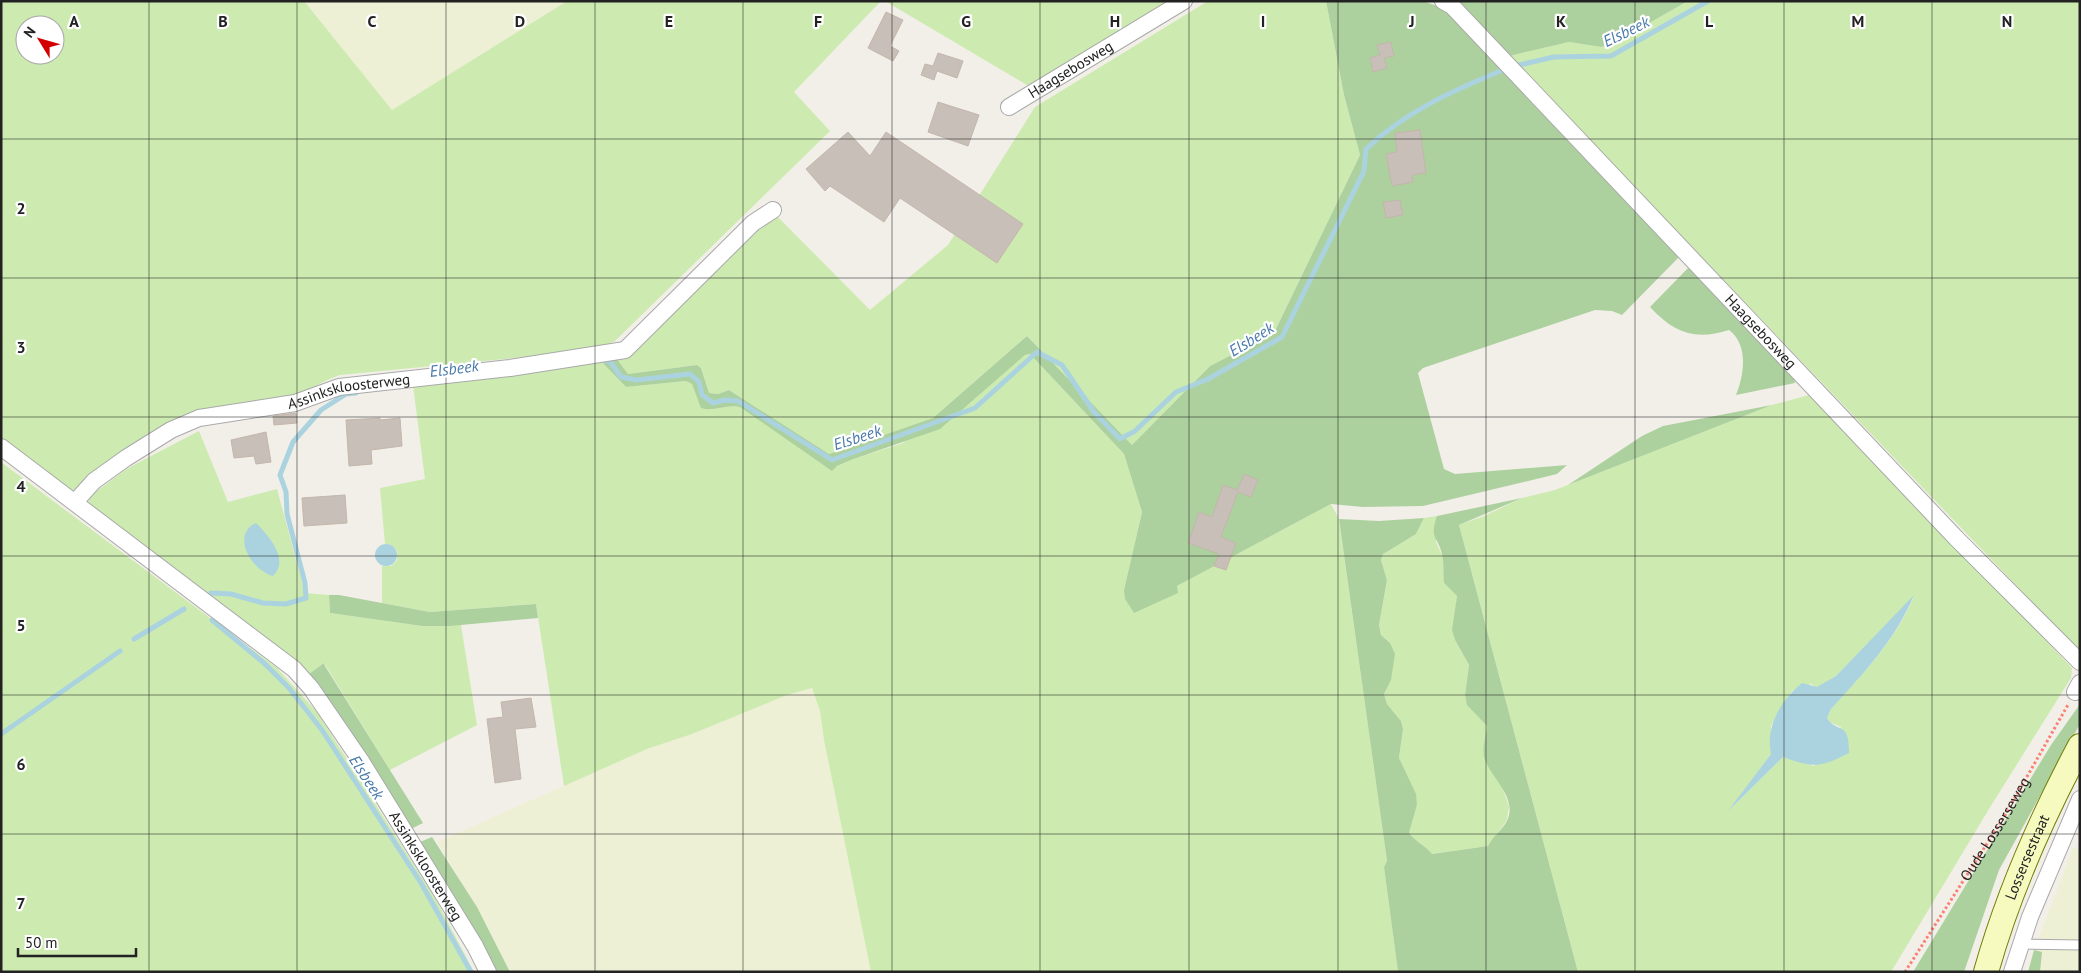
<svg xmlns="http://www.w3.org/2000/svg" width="2081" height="973" font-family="'PT Sans',sans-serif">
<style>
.farmland{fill:#eef0d5}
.grass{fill:#cdebb0;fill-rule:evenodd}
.forest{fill:#add19e}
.water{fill:#aad3df}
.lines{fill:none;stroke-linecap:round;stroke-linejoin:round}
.stream{stroke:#aad3df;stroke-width:5}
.building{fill:#c7bfb8;stroke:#c4b6ab}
.service-casing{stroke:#a9a9a9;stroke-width:11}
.minor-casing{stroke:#a9a9a9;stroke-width:18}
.secondary-casing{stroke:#707d05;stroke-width:26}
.path{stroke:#fa8072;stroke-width:3;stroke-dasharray:2.5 2.5;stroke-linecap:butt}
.service{stroke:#fff;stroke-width:9}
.minor{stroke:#fff;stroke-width:16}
.secondary{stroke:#f7fabf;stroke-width:24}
.grid{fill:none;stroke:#222;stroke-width:1;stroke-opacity:0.55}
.labels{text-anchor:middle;stroke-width:4.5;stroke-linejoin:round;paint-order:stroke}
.street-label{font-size:15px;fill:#222;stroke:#fff}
.water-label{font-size:16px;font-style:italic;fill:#4a7aab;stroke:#fff}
.grid-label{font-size:16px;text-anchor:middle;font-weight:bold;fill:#222;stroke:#fff;stroke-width:4.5;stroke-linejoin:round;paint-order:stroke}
</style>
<rect width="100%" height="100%" fill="#f2efe9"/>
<path class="farmland" d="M304 1H567L392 110Z
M812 688 820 711 824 740 871 972H510L477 907 437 842 647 749 692 734 787 695Z
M2073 848 2080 849V972H2040L2042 953 2034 950Z"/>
<path class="grass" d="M1 1H304L392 110 567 1H881L794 92 830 131 615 341 606 345 545 355 340 375C322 381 307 392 290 397 268 403 245 402 224 407L76 490 69 491 1 443ZM25 25H55V55H25Z
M885 1H1172L1032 88Z
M1208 1H1326L1344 95 1360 155 1274 333 1210 366 1132 445 1027 336 933 418 829 454 729 390 718 394 709 393 701 368 697 365 628 374 614 355 769 208 870 310 948 245 1035 107Z
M1688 1H2080V652L1509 56 1569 42 1601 47 1614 43Z
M1030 354 1124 454 1142 512 1124 590 1177 586 1331 504 1339 519 1387 861 1384 867 1398 972H871L824 740 820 711 812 688 787 695 692 734 647 749 564 786 536 604 430 612 382 603V566H391L397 560V551L391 545 385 544 380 488 425 479 412 378 598 358 626 387 686 381 692 384 702 408C714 412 727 404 740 407L832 470 837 466 851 460 903 443 1025 355Z
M1809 395 1819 402 2072 668 2071 678 1989 809 1891 972H1578L1459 525 1484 516 1522 498 1555 490 1772 405ZM1914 596C1896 640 1862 674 1831 709L1827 718 1831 723 1841 727 1814 766 1783 757 1731 808 1771 754V726L1782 707 1792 691 1811 684 1817 688 1836 676Z
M199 431 228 502 277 489 305 593 329 595 330 613 422 626 461 625 477 725 390 770 324 663 309 674 88 505 90 496 128 468Z
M1 462 277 668 317 712 435 898 474 972H1Z
M1437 516 1436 542 1443 557 1444 583 1457 596 1453 630 1455 640 1469 665 1465 695 1468 705 1487 726 1484 743 1492 771 1500 782 1509 806 1507 820 1488 846 1431 854C1426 845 1416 842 1409 833L1417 805 1399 758 1403 729 1401 721 1387 704 1384 694 1391 679 1390 643 1381 635 1379 625 1387 580 1381 560 1383 554 1390 550 1416 534 1424 518Z"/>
<path class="forest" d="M1326 1H1422L1444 8 1680 256 1622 315 1612 311 1595 310 1423 368 1418 373 1444 469 1455 474 1567 465 1557 474 1423 506 1363 507 1331 504 1177 586 1178 593 1134 613 1125 599 1124 590 1142 512 1124 454 1030 354 1025 355 940 429 851 460 837 466 832 471 740 407C727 404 714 412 701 408L692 384 686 381 626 387 598 358 614 355 628 374 697 365 701 368 709 393 718 394 729 390 829 454 933 418 1027 336 1132 445 1210 366 1274 333 1360 155 1344 95Z
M1458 1H1688L1614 43 1601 47 1569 42 1509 56Z
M1690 266 1794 377 1795 383 1736 395C1744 375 1749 345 1729 330 1695 341 1674 333 1650 307Z
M1772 405 1568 485 1642 436 1663 426Z
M1522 498 1459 525 1578 972H1398L1384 867 1387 861 1339 519 1379 521 1424 518 1416 534 1390 550 1383 554 1381 560 1387 580 1379 625 1381 635 1390 643 1395 654 1391 680 1384 694 1387 704 1401 721 1403 729 1399 758 1416 794 1417 805 1409 833C1416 842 1425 845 1432 854L1488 846C1493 836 1502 830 1507 821 1518 798 1492 779 1485 760 1481 750 1486 736 1487 726L1467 705 1465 695 1469 665 1455 640 1452 630 1457 596 1444 583C1443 574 1444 562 1442 554 1438 536 1429 540 1437 516Z
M329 595H339L430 612 536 604 538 618 450 626H422L330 613Z
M324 663 325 666 423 823 411 829 309 674Z
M2080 704V724L1999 870 1964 972H1913L2051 745Z
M432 837 477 907 510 972H495L420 842Z
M2034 950 2042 952 2040 972H2028Z"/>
<path class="water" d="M256 523C269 536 290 560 273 576 252 571 230 535 256 523Z
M375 555a11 11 0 1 1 22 0a11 11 0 1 1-22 0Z
M1914 595C1896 639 1863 674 1831 709L1827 718C1838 735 1849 719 1849 753 1819 768 1814 768 1783 757L1728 811 1771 754C1765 727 1781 700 1802 683L1817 687 1836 676Z"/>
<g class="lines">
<path class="stream" d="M1519 65 1554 57 1611 56 1708 1
M605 361 609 360 621 377 636 380 690 374 699 382 702 395 713 403 725 400 738 401 832 460 975 408 1037 352 1062 365 1094 412 1120 439 1135 431 1176 392 1208 379 1282 337 1364 171 1366 149C1405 112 1454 90 1503 70
M211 593 231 594 263 603 286 604 306 598 305 583 287 514 286 492 280 475 293 442 321 410 346 394 356 393
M212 620 264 663 289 688 322 730 421 883 471 972
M134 639 184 609
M1 734 120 651"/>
</g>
<path class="building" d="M886 12 903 20 890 46 899 51 893 61 868 48Z
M1391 42 1394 56 1384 58 1387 68 1373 72 1370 58 1380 55 1377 45Z
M938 53 963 61 957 78 937 71 934 80 921 75 925 64 933 66Z
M938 102 979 115 968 146 928 132Z
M1420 130 1426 173 1412 175 1413 182 1392 186 1386 154 1397 152 1395 133Z
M848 132 870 156 886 132 1023 224 997 263 900 198 884 222 830 186 825 191 806 169Z
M1400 200 1403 215 1386 218 1383 202Z
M296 413 297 423 274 425 273 416Z
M380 418V420L400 418 402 446 371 450 372 464 349 466 346 420Z
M266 432 271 462 256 464 254 456 234 458 231 440Z
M1244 474 1258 480 1251 497 1238 492 1221 537 1236 543 1226 570 1214 566 1219 554 1188 543 1199 512 1212 517 1223 485 1237 490Z
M345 495 347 523 304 526 302 498Z
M531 698 536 727 515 729 521 779 495 783 487 719 503 717 501 702Z"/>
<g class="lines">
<defs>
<path id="service" d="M2021 944 2080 945"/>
<g id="minor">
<path id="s2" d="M1443 1 1452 6 1956 538 2080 662"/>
<path id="s3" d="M1009 107 1184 1"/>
<path id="s4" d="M1 447 294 669 311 688 361 761 475 946 488 972"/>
<path id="s5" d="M75 502 94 481 126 458 171 430 199 418 295 403 339 387 510 368 625 350 753 223 773 210"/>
<path d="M2075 692 2080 683"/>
<path d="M2012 972 2030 917 2080 799"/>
</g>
<g id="secondary">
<path id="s6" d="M1986 972C2008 894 2042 817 2080 746"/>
</g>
</defs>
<use href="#service" class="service-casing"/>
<use href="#minor" class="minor-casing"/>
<use href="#secondary" class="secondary-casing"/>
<path class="path" id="s1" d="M1905 972 2004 817 2069 703"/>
<use href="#service" class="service"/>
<use href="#minor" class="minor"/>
<use href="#secondary" class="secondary"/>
</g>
<path class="grid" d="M149 1V972M297 1V972M446 1V972M595 1V972M743 1V972M892 1V972M1040 1V972M1189 1V972M1338 1V972M1486 1V972M1635 1V972M1784 1V972M1932 1V972M1 139H2080M1 278H2080M1 417H2080M1 556H2080M1 695H2080M1 834H2080"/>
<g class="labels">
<g class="street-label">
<text dy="5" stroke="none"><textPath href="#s3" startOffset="72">Haagsebosweg</textPath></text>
<text dy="5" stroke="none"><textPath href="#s2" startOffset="459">Haagsebosweg</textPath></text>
<text dy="5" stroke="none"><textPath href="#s5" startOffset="304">Assinkskloosterweg</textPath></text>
<text dy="5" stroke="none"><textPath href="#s1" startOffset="169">Oude Losserseweg</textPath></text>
<text dy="5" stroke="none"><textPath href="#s6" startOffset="122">Lossersestraat</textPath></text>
<text dy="5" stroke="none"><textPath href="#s4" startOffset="605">Assinkskloosterweg</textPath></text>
</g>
<g class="water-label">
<text transform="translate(1626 31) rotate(-26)" y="6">Elsbeek</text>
<text transform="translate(1251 339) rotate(-32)" y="6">Elsbeek</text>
<text transform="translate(454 368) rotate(-7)" y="6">Elsbeek</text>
<text transform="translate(857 437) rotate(-18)" y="6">Elsbeek</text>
<text transform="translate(367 777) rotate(57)" y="6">Elsbeek</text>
</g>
</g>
<g class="grid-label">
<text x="74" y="27">A</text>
<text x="223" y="27">B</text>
<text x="372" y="27">C</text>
<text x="520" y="27">D</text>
<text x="669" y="27">E</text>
<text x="818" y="27">F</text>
<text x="966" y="27">G</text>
<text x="1115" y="27">H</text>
<text x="1263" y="27">I</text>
<text x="1412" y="27">J</text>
<text x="1561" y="27">K</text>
<text x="1709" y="27">L</text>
<text x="1858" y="27">M</text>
<text x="2007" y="27">N</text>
<text x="21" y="214">2</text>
<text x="21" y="353">3</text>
<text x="21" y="492">4</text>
<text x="21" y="631">5</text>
<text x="21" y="770">6</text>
<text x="21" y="909">7</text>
</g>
<rect width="2081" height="973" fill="none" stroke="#222222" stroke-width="5"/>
<g transform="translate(40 40) rotate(307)"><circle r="24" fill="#ffffff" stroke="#a7a7a7"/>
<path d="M0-4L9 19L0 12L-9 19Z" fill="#d40000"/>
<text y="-8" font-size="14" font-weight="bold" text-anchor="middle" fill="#222222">N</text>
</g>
<path d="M18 948v8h118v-8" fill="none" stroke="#222222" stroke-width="2.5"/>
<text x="25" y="948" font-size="15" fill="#222222" stroke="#ffffff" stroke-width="4" paint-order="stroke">50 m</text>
</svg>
